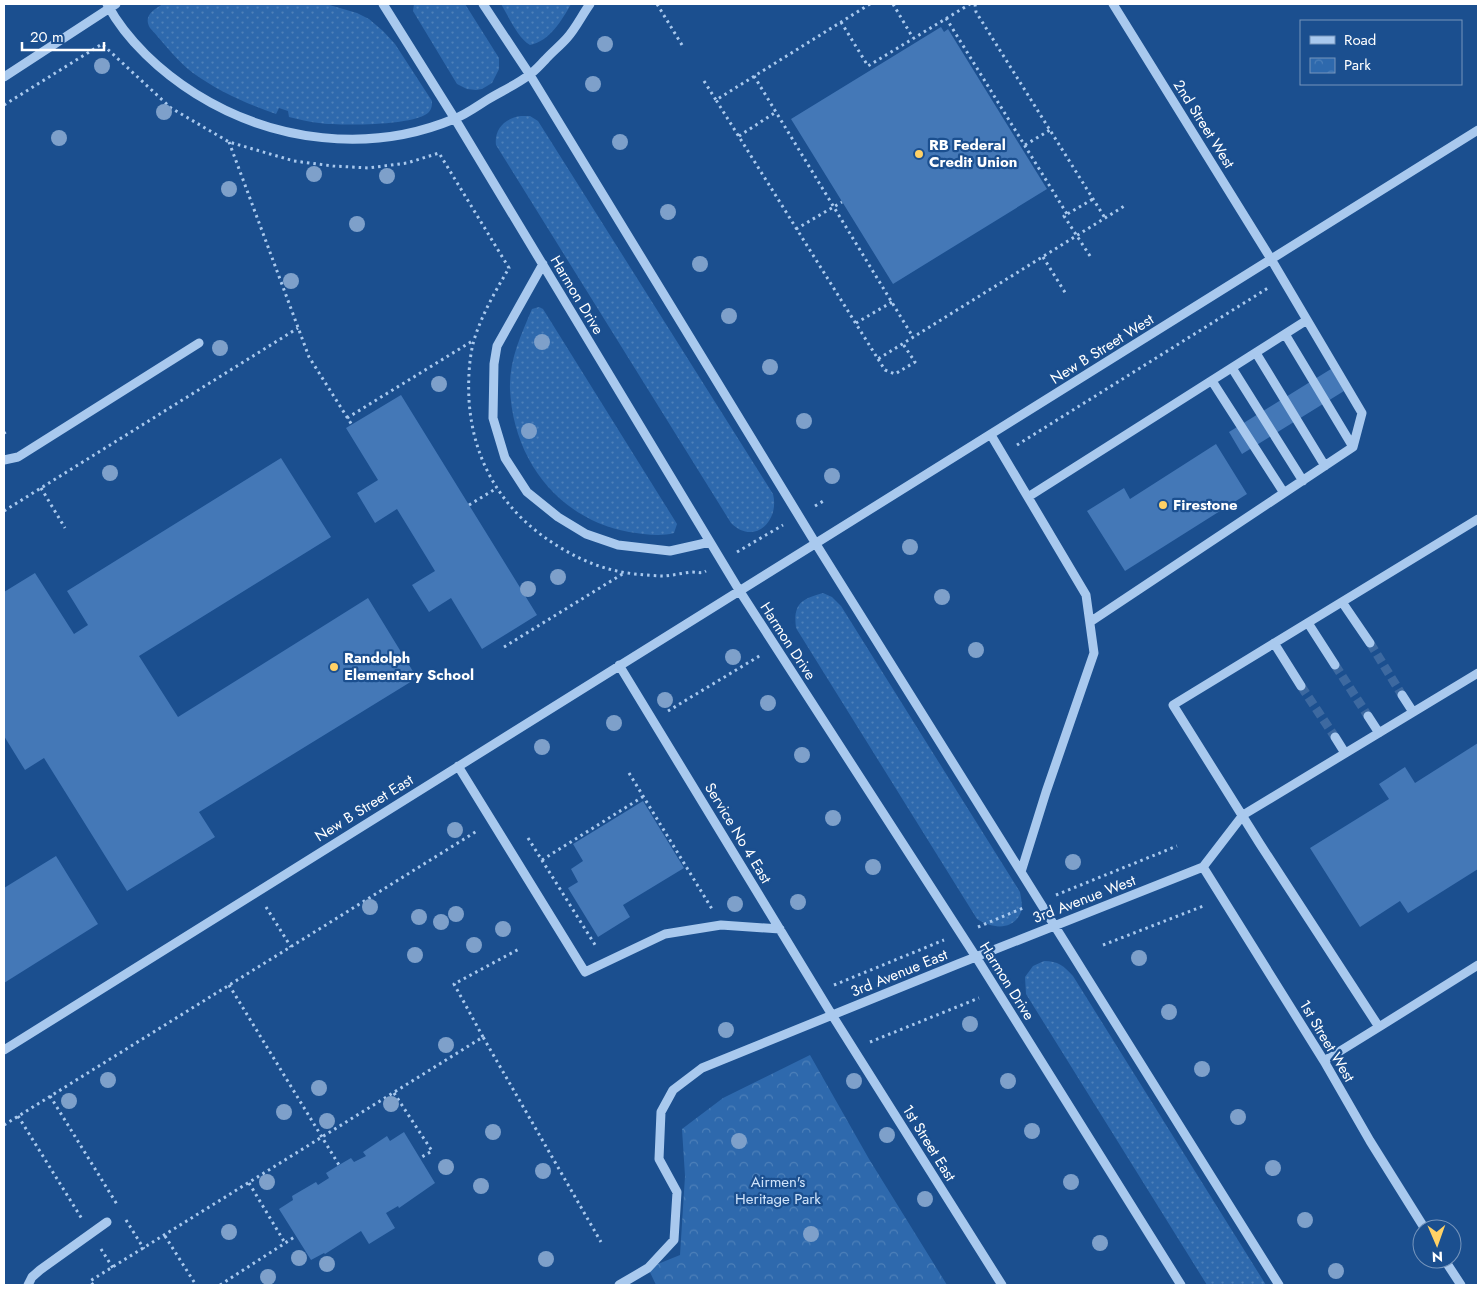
<svg xmlns="http://www.w3.org/2000/svg" width="1482" height="1289" font-family="Jost,sans-serif">
<style>
.grass{fill:url(#grass-dots)}
.park{fill:url(#park-crowns)}
.building{fill:#4478b7}
.lines{fill:none;stroke-linecap:round;stroke-linejoin:round}
.minor-tunnel{stroke:#3d69a0;stroke-width:9;stroke-dasharray:9 4.5;stroke-linecap:butt}
.path{stroke:#a9c9ee;stroke-width:3;stroke-dasharray:2.5 4;stroke-linecap:butt}
.minor{stroke:#a9c9ee;stroke-width:9}
.tree{fill:#7ea0ca}
.poi-dot{fill:#ffd166;stroke:#1b4f8f;stroke-width:2}
.labels{text-anchor:middle;stroke-width:4.5;stroke-linejoin:round;paint-order:stroke}
.street-label{font-size:15px;fill:#fff;stroke:#1b4f8f}
.poi-label{font-size:15px;font-weight:bold;fill:#fff;stroke:#1b4f8f;text-anchor:start}
.park-label{font-size:15px;fill:#cfe3fa;stroke:#1b4f8f}
</style>
<defs>
<pattern id="grass-dots" width="8" height="8" patternUnits="userSpaceOnUse" patternTransform="scale(1.25)"><rect width="8" height="8" fill="#2e69ad"/><path d="M2 2h.1M6 6h.1" fill="none" stroke="#4d80b9" stroke-width="1.8" stroke-linecap="round"/></pattern>
<pattern id="park-crowns" width="20" height="18" patternUnits="userSpaceOnUse" patternTransform="scale(1.25)"><rect width="20" height="18" fill="#2e69ad"/><path d="M2 6a3 3 0 1 1 6 0M12 15a3 3 0 1 1 6 0" fill="none" stroke="#4d80b9"/></pattern>
</defs>
<rect width="100%" height="100%" fill="#1b4f8f"/>
<path class="grass" d="M163 4H326L357 13 369 19 383 31 395 44 432 101C432 105 432 108 429 112 416 126 339 126 319 123 309 122 299 119 289 117L288 111 279 108 276 114C247 104 218 91 193 73 177 61 164 43 150 28 143 16 153 10 163 4Z
M414 4H465L499 58V69L492 83 482 89 476 90 467 89 457 84 413 11Z
M501 4H571C562 20 550 41 530 45 517 37 509 17 501 4Z
M521 116H530L538 121 773 494C780 521 754 546 731 523L496 145C494 129 505 118 521 116Z
M539 307 543 309 677 524 674 533C660 537 643 534 629 532 558 519 513 459 510 389 509 360 521 335 532 309Z
M823 593 832 597 841 606 1020 892C1021 898 1023 906 1021 912 1013 932 991 928 977 919L796 628C793 604 801 599 823 593Z
M1044 961C1058 961 1064 966 1073 976L1266 1285H1207L1026 994 1025 977 1033 966Z"/>
<path class="park" d="M810 1055 869 1159 947 1285H656L648 1268 680 1255 685 1176 682 1129 723 1098Z"/>
<path class="building" d="M941 27 944 32 948 29 1047 189 893 284 791 119Z
M1331 369 1344 391 1242 454 1229 432Z
M401 395 537 615 482 649 451 598 429 612 412 585 435 571 397 509 375 523 357 493 378 480 346 428Z
M1216 444 1247 494 1125 571 1087 511 1124 488 1130 499Z
M281 458 331 537 139 656 178 717 368 598 417 678 199 812 215 837 127 891 44 758 25 770 4 736V592L35 573 74 634 88 625 67 591Z
M1478 743V869L1408 913 1400 901 1360 927 1310 848 1389 799 1379 784 1405 767 1415 783Z
M643 801 684 868 623 905 630 917 598 937 568 888 578 882 571 869 583 861 573 844Z
M56 856 98 924 4 983V888Z
M404 1132 435 1183 399 1208 398 1206 386 1213 395 1228 369 1244 361 1231 325 1254 324 1253 311 1260 279 1209 293 1200 292 1196 316 1182 318 1185 329 1178 326 1173 339 1165 351 1158 354 1162 366 1156 363 1152 387 1136 390 1141Z"/>
<g class="lines">
<path class="minor-tunnel" d="M1370 643 1402 695
M1335 665 1368 716
M1301 686 1335 737"/>
<path class="path" d="M657 4 682 45
M870 4 716 100 878 359 1126 205
M893 4 913 38
M975 4 976 12 1105 218
M946 18 1067 214
M841 22 868 66 970 4
M754 76 913 337
M704 81 716 100
M4 105 102 44 171 108 229 142 294 161 333 166 368 168 407 163 439 153 509 268C496 290 482 314 474 340 469 358 468 380 469 400 473 464 505 515 561 548 584 562 608 571 635 574 645 575 656 576 665 576 674 575 683 573 692 572 698 572 701 574 706 571
M739 136 776 112
M229 142 309 357 352 425
M1025 145 1050 130
M796 229 842 202
M1090 256 1064 216 1093 199
M1043 257 1066 294
M856 323 892 302
M878 359 885 370 895 374 915 362 903 344
M347 418 474 340
M4 432 7 437
M1017 445 1268 288
M41 488 65 528
M469 505 497 488
M815 506 825 500
M4 511 298 328
M737 552 783 525
M504 647 624 573
M668 711 761 655
M629 773 712 909
M528 838 597 948
M542 860 644 796
M1056 895 1177 846
M266 907 291 947
M978 927 1023 908
M1103 945 1206 905
M229 985 339 1165
M834 985 944 940
M483 1037 454 984 519 949
M870 1042 979 998
M394 1093 432 1151 420 1158
M50 1096 118 1206
M18 1116 82 1219
M4 1125 477 831
M249 1183 285 1243
M126 1220 144 1249
M165 1236 196 1285
M101 1249 113 1268
M93 1285 90 1281 483 1037 601 1242
M220 1285 296 1236"/>
<path class="minor" d="M107 4C127 41 161 72 196 94 273 142 370 154 454 119 465 115 476 107 487 100 500 92 516 85 529 75 535 71 540 65 545 60 552 52 560 46 567 38 576 28 582 15 590 4
M383 4 455 119 739 590 976 957 1181 1285
M483 4 530 75 816 544 1279 1285
M4 77 116 4
M543 264 497 346 494 364 493 418 505 458 527 492 558 517 586 534 618 545 670 551 710 542
M1285 334 1353 447
M1256 353 1325 466
M1232 368 1303 481
M1212 381 1284 493
M991 435 1086 595 1094 653 1046 792 1021 872
M4 460 18 457 199 343
M1028 497 1307 320
M1478 519 1173 705 1260 844 1379 1027 1478 965
M1342 602 1370 643
M1090 622 1353 447 1362 413 1271 259 1113 4
M1308 623 1335 665
M1274 643 1301 686
M619 665 832 1015 1002 1285
M1402 695 1413 712
M1368 716 1379 733
M1335 737 1345 753
M458 766 585 972 665 934 721 925 780 929
M1203 867 1324 1061 1370 1141 1425 1229
M1203 867 1243 815 1478 673
M4 1050 1478 130
M1324 1061 1379 1027
M1444 1259 1461 1285
M28 1285 32 1277 40 1270 107 1222
M619 1285 648 1268 674 1240 677 1192 659 1159 661 1112 673 1090 702 1068 958 964 1203 867"/>
</g>
<g class="tree">
<circle cx="605" cy="44" r="8"/>
<circle cx="102" cy="66" r="8"/>
<circle cx="593" cy="84" r="8"/>
<circle cx="164" cy="112" r="8"/>
<circle cx="59" cy="138" r="8"/>
<circle cx="620" cy="142" r="8"/>
<circle cx="314" cy="174" r="8"/>
<circle cx="387" cy="176" r="8"/>
<circle cx="229" cy="189" r="8"/>
<circle cx="668" cy="212" r="8"/>
<circle cx="357" cy="224" r="8"/>
<circle cx="700" cy="264" r="8"/>
<circle cx="291" cy="281" r="8"/>
<circle cx="729" cy="316" r="8"/>
<circle cx="542" cy="342" r="8"/>
<circle cx="220" cy="348" r="8"/>
<circle cx="770" cy="367" r="8"/>
<circle cx="439" cy="384" r="8"/>
<circle cx="804" cy="421" r="8"/>
<circle cx="529" cy="431" r="8"/>
<circle cx="110" cy="473" r="8"/>
<circle cx="832" cy="476" r="8"/>
<circle cx="910" cy="547" r="8"/>
<circle cx="558" cy="577" r="8"/>
<circle cx="528" cy="589" r="8"/>
<circle cx="942" cy="597" r="8"/>
<circle cx="976" cy="650" r="8"/>
<circle cx="733" cy="657" r="8"/>
<circle cx="665" cy="700" r="8"/>
<circle cx="768" cy="703" r="8"/>
<circle cx="614" cy="723" r="8"/>
<circle cx="542" cy="747" r="8"/>
<circle cx="802" cy="755" r="8"/>
<circle cx="833" cy="818" r="8"/>
<circle cx="455" cy="830" r="8"/>
<circle cx="1073" cy="862" r="8"/>
<circle cx="873" cy="867" r="8"/>
<circle cx="798" cy="902" r="8"/>
<circle cx="735" cy="904" r="8"/>
<circle cx="370" cy="907" r="8"/>
<circle cx="456" cy="914" r="8"/>
<circle cx="419" cy="917" r="8"/>
<circle cx="441" cy="922" r="8"/>
<circle cx="503" cy="929" r="8"/>
<circle cx="474" cy="945" r="8"/>
<circle cx="415" cy="955" r="8"/>
<circle cx="1139" cy="958" r="8"/>
<circle cx="1169" cy="1012" r="8"/>
<circle cx="970" cy="1024" r="8"/>
<circle cx="726" cy="1030" r="8"/>
<circle cx="446" cy="1045" r="8"/>
<circle cx="1202" cy="1069" r="8"/>
<circle cx="108" cy="1080" r="8"/>
<circle cx="854" cy="1081" r="8"/>
<circle cx="1008" cy="1081" r="8"/>
<circle cx="319" cy="1088" r="8"/>
<circle cx="69" cy="1101" r="8"/>
<circle cx="391" cy="1104" r="8"/>
<circle cx="284" cy="1112" r="8"/>
<circle cx="1238" cy="1117" r="8"/>
<circle cx="327" cy="1121" r="8"/>
<circle cx="1032" cy="1131" r="8"/>
<circle cx="493" cy="1132" r="8"/>
<circle cx="887" cy="1135" r="8"/>
<circle cx="739" cy="1141" r="8"/>
<circle cx="446" cy="1167" r="8"/>
<circle cx="1273" cy="1168" r="8"/>
<circle cx="543" cy="1171" r="8"/>
<circle cx="267" cy="1182" r="8"/>
<circle cx="1071" cy="1182" r="8"/>
<circle cx="481" cy="1186" r="8"/>
<circle cx="925" cy="1199" r="8"/>
<circle cx="1305" cy="1220" r="8"/>
<circle cx="229" cy="1232" r="8"/>
<circle cx="811" cy="1234" r="8"/>
<circle cx="1100" cy="1243" r="8"/>
<circle cx="299" cy="1258" r="8"/>
<circle cx="546" cy="1259" r="8"/>
<circle cx="327" cy="1264" r="8"/>
<circle cx="1336" cy="1271" r="8"/>
<circle cx="268" cy="1277" r="8"/>
</g>
<g class="poi-dot">
<circle cx="919" cy="154" r="5"/>
<circle cx="1163" cy="505" r="5"/>
<circle cx="334" cy="667" r="5"/>
</g>
<g class="labels">
<g class="street-label">
<text transform="translate(1204 124) rotate(58)" y="5">2nd Street West</text>
<text transform="translate(577 295) rotate(59)" y="5">Harmon Drive</text>
<text transform="translate(1102 349) rotate(-32)" y="5">New B Street West</text>
<text transform="translate(788 641) rotate(57)" y="5">Harmon Drive</text>
<text transform="translate(364 808) rotate(-32)" y="5">New B Street East</text>
<text transform="translate(738 833) rotate(59)" y="5">Service No 4 East</text>
<text transform="translate(1084 899) rotate(-21)" y="5">3rd Avenue West</text>
<text transform="translate(899 973) rotate(-22)" y="5">3rd Avenue East</text>
<text transform="translate(1007 981) rotate(58)" y="5">Harmon Drive</text>
<text transform="translate(1327 1041) rotate(59)" y="5">1st Street West</text>
<text transform="translate(929 1143) rotate(58)" y="5">1st Street East</text>
</g>
<g class="poi-label">
<text x="929" y="150">RB Federal<tspan x="929" dy="17">Credit Union</tspan></text>
<text x="1173" y="510">Firestone</text>
<text x="344" y="663">Randolph<tspan x="344" dy="17">Elementary School</tspan></text>
</g>
<g class="park-label">
<text x="778" y="1187">Airmen's<tspan x="778" dy="17">Heritage Park</tspan></text>
</g>
</g>
<rect width="1482" height="1289" fill="none" stroke="#ffffff" stroke-width="10"/>
<rect x="1300" y="20" width="162" height="65" fill="#1b4f8f" stroke="#7695bc"/>
<rect x="1310" y="36" width="25" height="8" fill="#a9c9ee" stroke="#7695bc"/>
<text x="1344" y="45" font-size="15" fill="#ffffff">Road</text>
<rect x="1310" y="58" width="25" height="15" fill="url(#park-crowns)" stroke="#7695bc"/>
<text x="1344" y="70" font-size="15" fill="#ffffff">Park</text>
<g transform="translate(1437 1244) rotate(178)"><circle r="24" fill="#1b4f8f" stroke="#7695bc"/>
<path d="M0-4L9 19L0 12L-9 19Z" fill="#ffd166"/>
<text y="-8" font-size="14" font-weight="bold" text-anchor="middle" fill="#ffffff">N</text>
</g>
<path d="M22 42v8h82v-8" fill="none" stroke="#ffffff" stroke-width="2.5"/>
<text x="30" y="42" font-size="15" fill="#ffffff" stroke="#1b4f8f" stroke-width="4" paint-order="stroke">20 m</text>
</svg>
